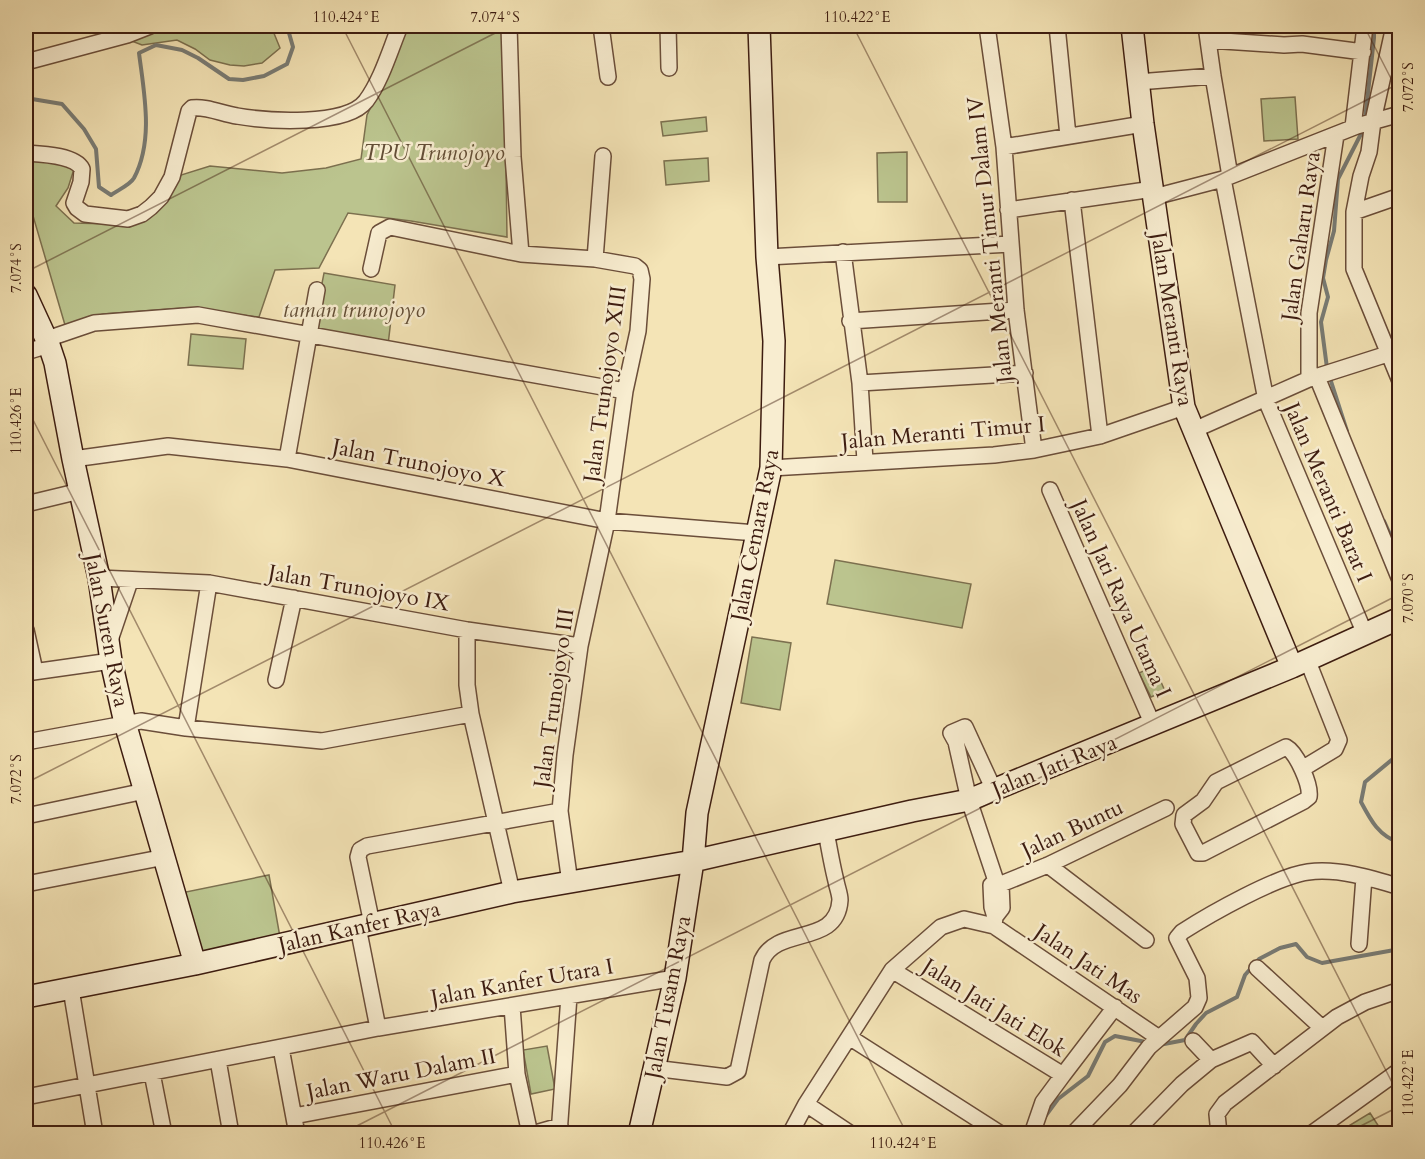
<svg xmlns="http://www.w3.org/2000/svg" width="1425" height="1159" font-family="Cardo,serif">
<style>
.green{fill:#bbc48e;stroke:#7c704f;stroke-width:1.5}
.lines{fill:none;stroke-linecap:round;stroke-linejoin:round}
.stream{stroke:#797c75;stroke-width:4}
.street-casing{stroke:#6b4e3a;stroke-width:18}
.secondary-casing{stroke:#3d1c10;stroke-width:24}
.street{stroke:#f8edd0;stroke-width:15}
.secondary{stroke:#f8edd0;stroke-width:21}
.ticks{fill:none;stroke:#3d1c10;stroke-width:1.5;stroke-opacity:0.45}
.labels{text-anchor:middle;stroke-width:5;stroke-linejoin:round;paint-order:stroke}
.park-label{font-size:22px;font-style:italic;fill:#634e36;stroke:#f8edd0}
.street-label{font-size:22px;fill:#3d1c10;stroke:#f8edd0}
.neatline{fill:none;stroke:#3d1c10;stroke-width:2}
.ticks-label{font-size:15px;text-anchor:middle;fill:#3d1c10}
</style>
<rect width="100%" height="100%" fill="#f4e4b6"/>
<filter id="stains"><feTurbulence type="fractalNoise" baseFrequency=".00333" numOctaves="4"/><feColorMatrix values="0 0 0 0 .2 0 0 0 0 .09 0 0 0 0 .02 0 0 0 .5 -.17"/></filter>
<radialGradient id="worn" r=".72"><stop offset=".6" stop-color="#630" stop-opacity="0"/><stop offset="1" stop-color="#630" stop-opacity=".3"/></radialGradient>
<path class="green" d="M114 26H271L280 48 262 63 244 66 230 65 210 60 195 49 177 40 142 45 116 35Z
M406 26H504L507 237 411 221 348 213 319 268 275 270 259 317 184 308 103 314 65 325 26 192V161L55 160 74 169 68 188 56 206 74 223C124 224 158 228 181 175L210 166 282 173 326 168 361 159 367 115 387 74Z
M1295 97 1298 139 1264 141 1261 99Z
M706 117 707 131 663 136 661 122Z
M907 152V202H878L877 153Z
M708 158 709 181 666 185 664 161Z
M324 273 395 285 388 345 312 334Z
M191 334 246 339 243 369 188 365Z
M835 560 971 584 962 628 827 604Z
M752 637 791 643 780 710 741 703Z
M1154 666 1165 691 1151 697 1139 673Z
M269 875 280 937 199 960 176 894Z
M547 1046 555 1089 531 1094 523 1050Z
M1370 1113 1383 1133H1337Z"/>
<g class="lines">
<path class="stream" d="M26 98 62 104 84 129 96 149 99 187 111 195C118 190 130 185 134 178 154 140 144 93 139 53L156 45 182 50 198 58 229 79 243 80 264 76 287 64 293 47 287 26
M1365 120 1374 38V26
M1327 368 1321 322 1328 297 1323 278 1326 260 1334 231 1338 179 1364 128
M1329 375 1347 431
M1384 521 1400 557
M1400 753 1365 782 1361 802C1371 821 1379 836 1400 843
M1159 1045 1185 1040 1196 1024 1206 1013 1237 997 1245 975 1259 959 1280 948 1296 944 1307 957 1322 963 1400 949
M1044 1118 1058 1099 1088 1076 1105 1042 1115 1036 1146 1042"/>
<defs>
<path id="street" d="M509 26 513 157 521 254
M601 26 608 77
M668 26 669 68
M987 26 1004 147 1016 310 1034 450
M1057 26 1068 136
M1206 26 1213 76 1230 176
M1394 26 1373 121 1369 152 1361 176 1354 212V269L1400 381
M1208 40 1284 45 1302 44 1363 52
M26 62 127 35 150 26
M1138 82 1213 76
M1353 127 1365 26
M1004 147 1143 124
M26 153C41 154 75 155 82 169L81 182 74 203 77 208 85 214 128 219 142 214 151 207 161 197 172 177 189 111 192 108C206 106 223 114 237 116 266 121 346 127 366 101 382 79 390 50 400 26
M1223 179 1266 400 1365 634
M1154 197 1223 179 1357 126 1400 114
M1072 200 1100 436
M1008 210 1153 189
M1354 212 1400 196
M843 252 860 383 865 461
M767 257 1011 244
M595 259 603 156
M371 269 379 233 390 227 521 254 595 259 635 266 640 270 642 279 638 331 625 391 607 521 580 646 565 755 560 811 570 883
M850 321 1016 310
M47 339 94 323 198 315 625 391
M26 352 49 345
M1317 377 1400 580
M1309 379V313L1336 135
M860 383 1025 373
M1194 430 1309 379 1400 350
M73 459 168 446 287 459 607 521 756 533
M287 459 317 290
M771 468 994 455 1034 450 1100 436 1184 407
M1050 490 1153 725
M26 504 80 491
M99 578 209 583 467 630 580 646
M26 630 35 671
M467 630V685L471 714 512 892
M109 643 130 581
M26 673 111 661
M276 680 294 598
M186 728 209 583
M26 742 141 721 186 728 322 741 471 714
M1286 747C1297 753 1311 785 1309 797L1304 801 1203 853H1198L1183 824 1184 815 1203 801 1216 782Z
M1302 769 1335 749 1339 740 1307 659
M26 816 145 791
M1048 865 1146 940
M996 881 1001 884 1048 865 1166 808
M26 884 165 857
M995 917 1002 908 1001 884
M372 924 358 857 360 850 367 846 560 811
M994 926 1159 1038
M358 927 378 1028
M1359 944 1364 877
M1257 968 1321 1027
M892 970 1063 1075 1115 1007
M71 989 95 1134
M512 1006 517 1074 530 1134
M849 1037 1001 1134
M1193 1041 1211 1060 1252 1042 1274 1066
M281 1048 297 1134
M218 1060 231 1134
M653 1068 727 1077 738 1071 762 960C778 925 837 947 840 900 840 894 837 887 836 881 832 865 829 848 826 831
M152 1073 164 1134
M26 1097 378 1028 675 978
M806 1104 851 1134
M294 1116 517 1074
M532 1134 560 1126
M559 1134 569 996
M790 1134 806 1104 892 970 941 927 964 919 994 926 995 917 992 907 991 885 996 881 969 800 956 742 951 733 965 727 994 790
M1032 1134 1043 1102 1063 1075
M1073 1134 1120 1085 1149 1047 1195 1007 1199 998 1197 978 1177 938 1182 932C1210 914 1277 876 1308 872 1338 868 1371 878 1400 887
M1133 1134 1182 1084 1211 1060
M1219 1134 1217 1114 1225 1103 1337 1017 1365 1002 1400 990
M1311 1134 1400 1070"/>
<path id="secondary" d="M1132 26 1143 124 1184 407 1292 667
M26 295 49 345 55 363 73 459 99 578 111 661 125 723 195 964
M26 997 195 964 512 892 693 861 912 811 969 800 1292 667 1400 618
M639 1134 675 978 693 861 697 813 771 468 774 341 767 257 759 26"/>
</defs>
<use href="#street" class="street-casing"/>
<use href="#secondary" class="secondary-casing"/>
<use href="#street" class="street"/>
<use href="#secondary" class="secondary"/>
</g>
<path class="ticks" d="M342 26 907 1134M853 26 1400 1098M1364 26 1400 96M26 272 509 26M26 406 396 1134M26 783 1400 83M341 1134 1400 594M1345 1134 1400 1106"/>
<g class="labels">
<g class="park-label">
<text x="434" y="160">TPU Trunojoyo</text>
<text x="354" y="317">taman trunojoyo</text>
</g>
<g class="street-label">
<text transform="translate(1300 236) rotate(-82)" y="8">Jalan Gaharu Raya</text>
<text transform="translate(989 240) rotate(-96)" y="8">Jalan Meranti Timur Dalam IV</text>
<text transform="translate(1173 319) rotate(81)" y="8">Jalan Meranti Raya</text>
<text transform="translate(604 384) rotate(-82)" y="8">Jalan Trunojoyo XIII</text>
<text transform="translate(943 432) rotate(-5)" y="8">Jalan Meranti Timur I</text>
<text transform="translate(419 462) rotate(11)" y="8">Jalan Trunojoyo X</text>
<text transform="translate(1329 492) rotate(67)" y="8">Jalan Meranti Barat I</text>
<text transform="translate(754 535) rotate(-79)" y="8">Jalan Cemara Raya</text>
<text transform="translate(359 587) rotate(10)" y="8">Jalan Trunojoyo IX</text>
<text transform="translate(1122 598) rotate(66)" y="8">Jalan Jati Raya Utama I</text>
<text transform="translate(108 630) rotate(79)" y="8">Jalan Suren Raya</text>
<text transform="translate(553 698) rotate(-82)" y="8">Jalan Trunojoyo III</text>
<text transform="translate(1054 765) rotate(-22)" y="8">Jalan Jati Raya</text>
<text transform="translate(1072 828) rotate(-25)" y="8">Jalan Buntu</text>
<text transform="translate(359 926) rotate(-13)" y="8">Jalan Kanfer Raya</text>
<text transform="translate(1089 963) rotate(34)" y="8">Jalan Jati Mas</text>
<text transform="translate(522 981) rotate(-10)" y="8">Jalan Kanfer Utara I</text>
<text transform="translate(667 997) rotate(-79)" y="8">Jalan Tusam Raya</text>
<text transform="translate(995 1007) rotate(32)" y="8">Jalan Jati Jati Elok</text>
<text transform="translate(401 1073) rotate(-11)" y="8">Jalan Waru Dalam II</text>
</g>
</g>
<rect width="1425" height="1159" fill="none" stroke="#f4e4b6" stroke-width="66"/>
<rect x="33" y="33" width="1359" height="1093" class="neatline"/>
<g class="ticks-label">
<text x="346" y="22">110.424°E</text>
<text x="495" y="22">7.074°S</text>
<text x="857" y="22">110.422°E</text>
<text transform="translate(1408 87) rotate(-90)" y="5">7.072°S</text>
<text transform="translate(16 268) rotate(-90)" y="5">7.074°S</text>
<text transform="translate(16 421) rotate(-90)" y="5">110.426°E</text>
<text transform="translate(1408 598) rotate(-90)" y="5">7.070°S</text>
<text transform="translate(16 779) rotate(-90)" y="5">7.072°S</text>
<text transform="translate(1408 1083) rotate(-90)" y="5">110.422°E</text>
<text x="392" y="1148">110.426°E</text>
<text x="903" y="1148">110.424°E</text>
</g>
<rect width="100%" height="100%" filter="url(#stains)"/>
<rect width="100%" height="100%" fill="url(#worn)"/>
</svg>
